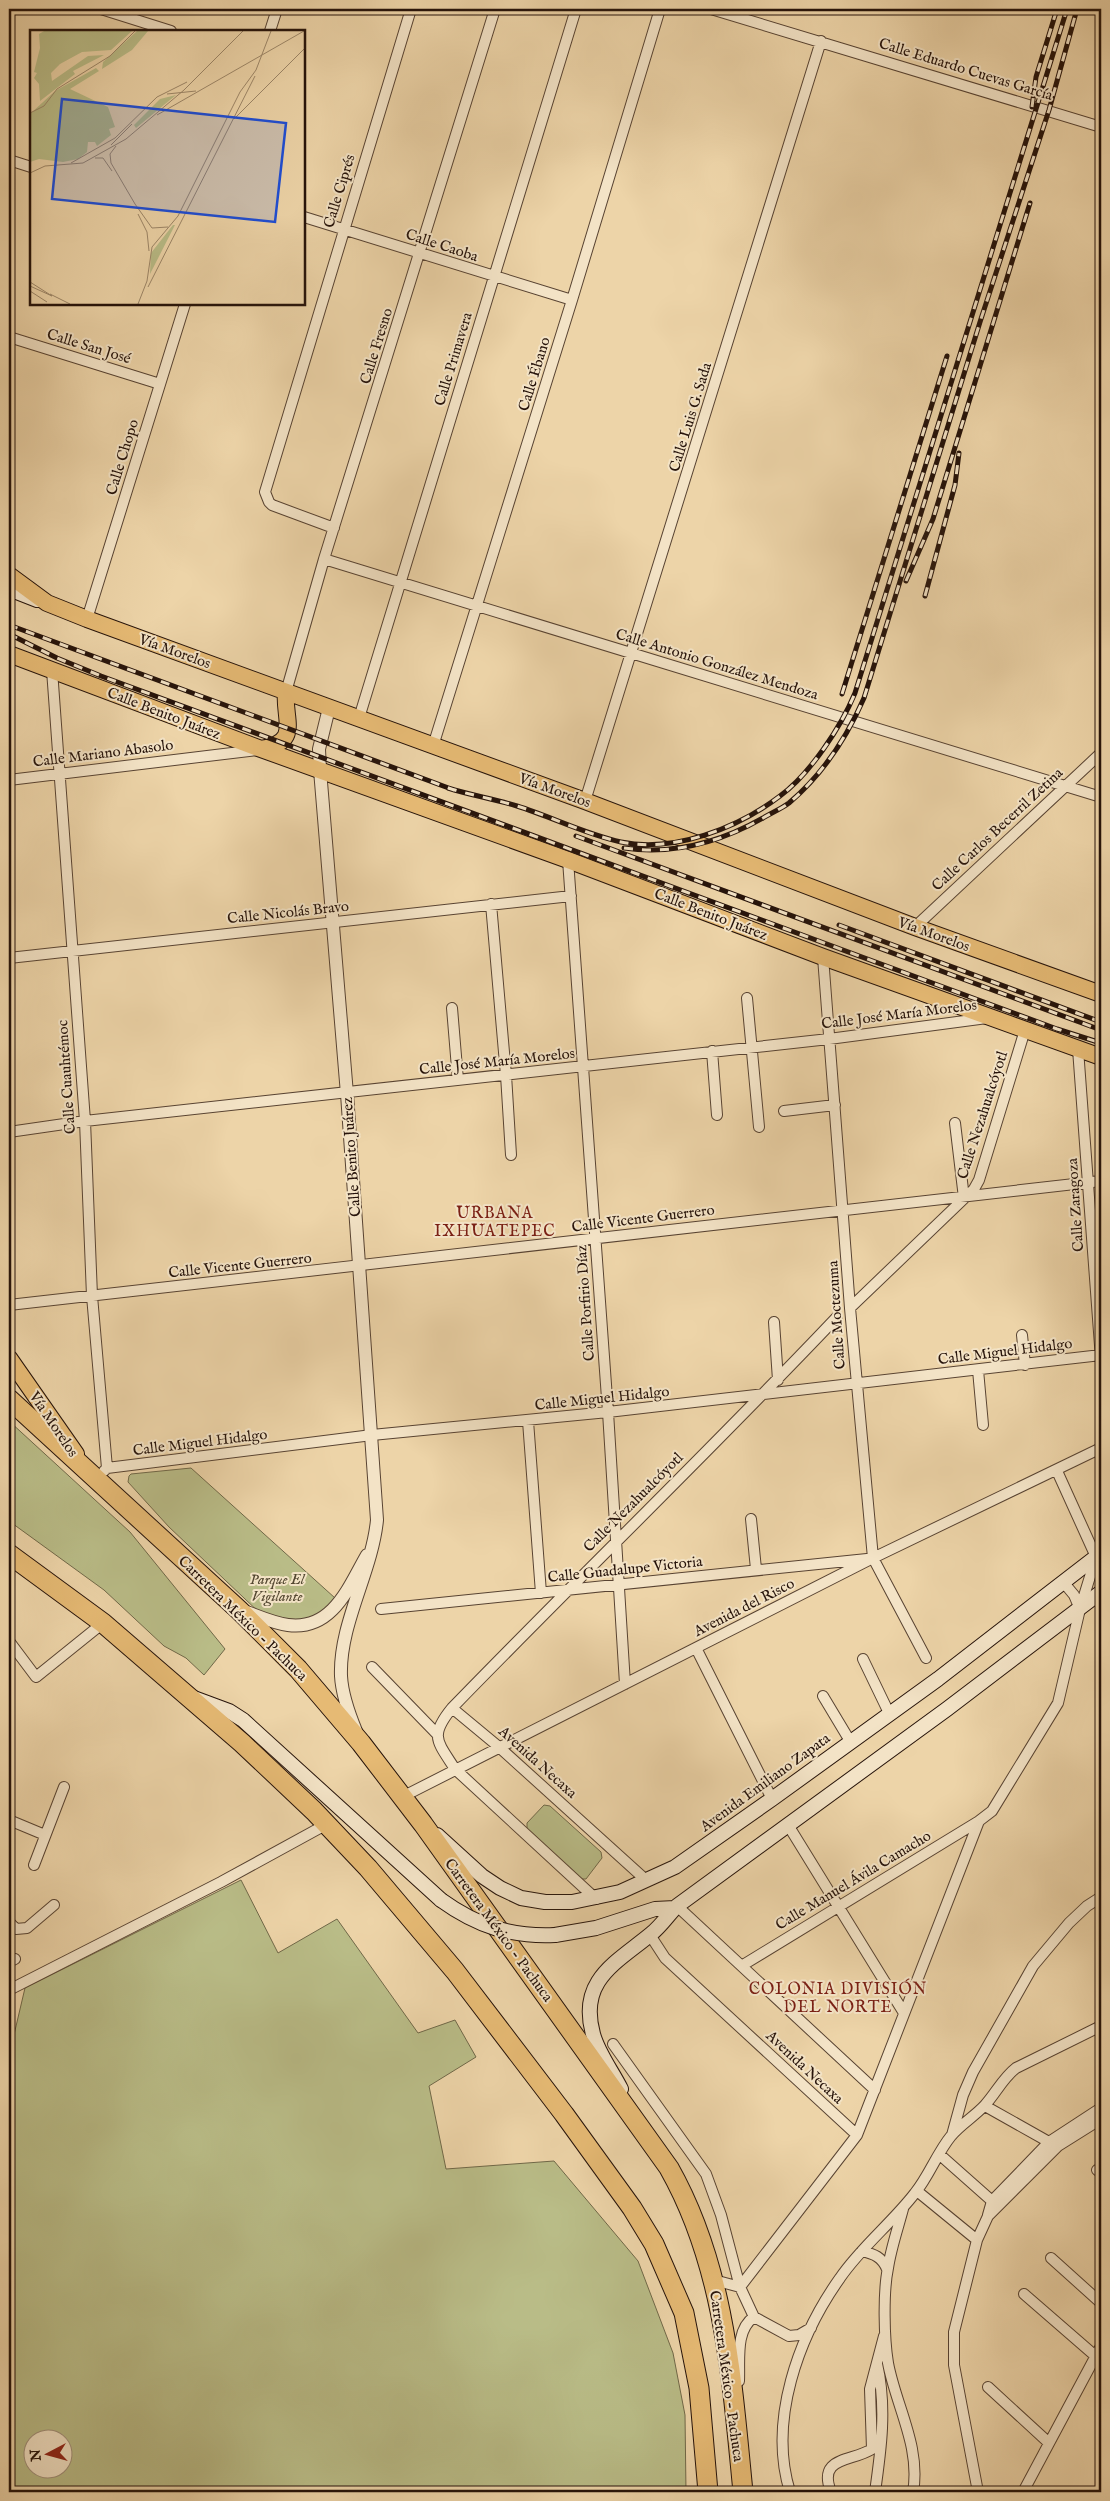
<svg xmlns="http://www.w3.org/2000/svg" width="1110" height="2501" font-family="'IM FELL English',serif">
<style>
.green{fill:#b9bc87;stroke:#706848;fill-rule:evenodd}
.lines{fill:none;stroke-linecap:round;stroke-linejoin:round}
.minor-casing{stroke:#584332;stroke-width:12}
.tertiary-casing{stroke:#584332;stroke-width:14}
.secondary-casing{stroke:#26130a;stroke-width:16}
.primary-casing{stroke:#26130a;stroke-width:18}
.motorway-casing{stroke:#26130a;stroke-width:21}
.minor{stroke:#f3e3c6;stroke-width:10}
.tertiary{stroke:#f3e3c6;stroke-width:12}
.secondary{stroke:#f3e3c6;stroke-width:14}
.primary{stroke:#e6ba74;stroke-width:16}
.motorway{stroke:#e6ba74;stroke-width:19}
.rail-casing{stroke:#26130a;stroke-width:5}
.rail{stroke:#f3e3c6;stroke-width:3;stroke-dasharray:9;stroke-linecap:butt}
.secondary-bridge-casing{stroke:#26130a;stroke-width:16;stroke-linecap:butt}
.secondary-bridge{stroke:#f3e3c6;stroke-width:14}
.labels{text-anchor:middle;stroke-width:4;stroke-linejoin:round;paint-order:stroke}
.street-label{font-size:15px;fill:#26130a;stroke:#f3e3c6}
.park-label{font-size:15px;font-style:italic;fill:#524630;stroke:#f3e3c6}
.neighbourhood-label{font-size:16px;letter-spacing:1px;fill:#7a1f14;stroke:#f3e3c6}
.inset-road{fill:none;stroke:#9d8769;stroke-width:1}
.view{fill:#1d4ed8;fill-opacity:0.15;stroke:#1d4ed8;stroke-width:2.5}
.inset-edge{fill:none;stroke:#26130a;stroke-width:2.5}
</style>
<rect width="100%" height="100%" fill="#edd4a8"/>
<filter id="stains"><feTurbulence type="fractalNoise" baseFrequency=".004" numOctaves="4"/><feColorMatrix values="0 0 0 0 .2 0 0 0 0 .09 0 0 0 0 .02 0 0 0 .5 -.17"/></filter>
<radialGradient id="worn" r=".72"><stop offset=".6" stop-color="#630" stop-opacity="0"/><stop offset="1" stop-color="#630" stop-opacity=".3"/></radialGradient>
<path class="green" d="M9 1421 130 1532 225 1649 204 1675 186 1658 164 1646 104 1590 9 1521Z
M191 1468 335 1598 331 1608 307 1622 263 1616 169 1527 128 1482 129 1476 131 1474Z
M544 1805 550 1806 601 1852 602 1858 586 1879H581L527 1830V1823Z
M241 1880 278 1953 337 1919 418 2033 455 2020 476 2057 429 2086 446 2169 554 2161 638 2261 673 2353 685 2415 686 2492H9V2056L25 1988ZM62 2438V2468H32V2438Z"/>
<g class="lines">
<defs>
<path id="minor" d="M101 9 171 31
M711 9 1101 127
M270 31 277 9
M9 160 31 167
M304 217 572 300
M9 337 160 384
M334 528 272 505 269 502 265 492 411 9
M324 559 1101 797
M87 619 185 304
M52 670 85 1121 92 1296 107 1468 104 1471
M286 692 324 559 495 9
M359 718 576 9
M433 746 572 300 660 9
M9 780 257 750
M585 801 821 41
M568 860 608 1412 625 1684
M491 904 506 1075 511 1155
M915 927 1101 753
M823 957 850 1308 873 1558 926 1658
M9 958 571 896
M747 998 759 1127
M452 1008 458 1080
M1078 1049 1101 1359
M712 1051 717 1115
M784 1111 835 1105
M955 1123 964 1198
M9 1132 85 1121 829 1039 987 1018
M9 1305 1101 1181
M850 1308 974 1189 979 1180 1025 1030
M774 1322 778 1380
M1022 1335 1025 1365
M978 1370 983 1425
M528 1421 541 1593
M107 1468 372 1435 608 1412 1101 1355
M751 1519 756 1569
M1064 1583 1074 1595 1080 1609
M381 1609 867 1559
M9 1641 36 1677 103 1623
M696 1648 772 1799
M863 1659 889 1713
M372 1667 437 1734
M823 1696 850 1741
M452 1708 499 1747 647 1881
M402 1797 873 1558 1101 1448
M9 1820 45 1835
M788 1825 904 2013
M34 1865 64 1787
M596 1899 455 1769C437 1741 429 1736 452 1708 579 1577 711 1450 837 1317
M677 1906 875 2090
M9 1922 16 1929 27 1928 54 1905
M650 1935 665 1958 857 2135
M9 1962 15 1959
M743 1965 979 1821
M9 1990 221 1882 327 1824
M613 2044 706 2174 721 2215 740 2287 754 2317 789 2336 799 2335 811 2328
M985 2106 1049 2142
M952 2135 963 2095 973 2072 1033 1966 1069 1923 1087 1906 1101 1897
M939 2154 992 2201
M1097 2170 1101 2173
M917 2191 977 2240
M903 2209C898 2228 891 2248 888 2268 883 2292 884 2339 888 2363 896 2406 921 2447 913 2492
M988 2215 992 2201 1049 2142 1101 2108
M862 2251C874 2254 882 2257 887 2269
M1051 2258 1101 2303
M714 2280 740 2287 857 2135 979 1821 992 1811 1058 1703 1080 1609 1096 1557 1057 1471
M1024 2294 1100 2360
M739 2381C740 2360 735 2330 754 2317
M988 2387 1049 2443
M790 2492C768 2421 798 2337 840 2278 861 2247 892 2223 915 2193 929 2176 937 2153 951 2136 961 2124 975 2116 985 2105 996 2093 1003 2078 1016 2068L1101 2026
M831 2492C817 2456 852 2462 872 2449L870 2389 884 2336
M875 2492C881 2450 887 2407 877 2364
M978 2492 954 2365V2332L977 2240 988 2216 1058 2146 1101 2119
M1023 2492 1101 2346"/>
<path id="tertiary" d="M329 708 319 749 320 770 347 1094 377 1520C372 1572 339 1624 341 1676 342 1695 349 1714 356 1731
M244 1611C258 1616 273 1623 288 1625 333 1631 349 1586 367 1555"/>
<path id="secondary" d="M9 589 37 600
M194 1698 229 1711 243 1720 441 1900
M437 1835 482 1876 500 1888 521 1898 545 1902H572L620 1892 675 1867 772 1799 938 1679 1101 1553
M555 1935 596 1928 655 1909 675 1908
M621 2089C612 2071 598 2053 593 2034 578 1980 616 1963 651 1934 662 1925 668 1915 677 1906L947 1709 1101 1592"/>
<path id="primary" d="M9 575 47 603 87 619 585 801 915 927 1101 994
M9 654 261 749 568 860 823 957 1101 1057
M261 749C302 742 283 719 286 692
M9 1358 76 1454"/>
<path id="motorway" d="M9 1399 239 1610 298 1669 361 1743 423 1824 669 2168C725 2267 732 2381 743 2492
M9 1554 103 1623 242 1743 314 1811 368 1868 455 1971 564 2114 632 2208 654 2244 684 2313 699 2388 708 2492"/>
</defs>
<use href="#minor" class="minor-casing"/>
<use href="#tertiary" class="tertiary-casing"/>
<use href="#secondary" class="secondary-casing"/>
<use href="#primary" class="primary-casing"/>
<use href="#motorway" class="motorway-casing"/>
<use href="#minor" class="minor"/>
<use href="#tertiary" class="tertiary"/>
<use href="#secondary" class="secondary"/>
<use href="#primary" class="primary"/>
<use href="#motorway" class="motorway"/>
<defs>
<path id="rail" d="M1032 107 1036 77 1057 9
M906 581 933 519 1030 203
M925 596 955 485 959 453
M9 625 454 790
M9 634 57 658 101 676 1057 1029 1101 1043
M842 694 947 356
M448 788C470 795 494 799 517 806 552 817 585 834 621 842 674 853 738 828 780 796 810 774 841 727 855 693L1067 9
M576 836 1101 1030
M624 848C673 855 719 843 763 818 771 813 781 809 789 803 822 775 847 737 864 698L980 322 1049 110 1077 9
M839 925 1101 1022"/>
</defs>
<use href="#rail" class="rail-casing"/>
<use href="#rail" class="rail"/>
<defs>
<path id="secondary-bridge" d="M441 1900C477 1926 511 1937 555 1935"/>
</defs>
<use href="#secondary-bridge" class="secondary-bridge-casing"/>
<use href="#secondary-bridge" class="secondary-bridge"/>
</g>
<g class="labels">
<g class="street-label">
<text transform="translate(966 69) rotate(17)" y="5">Calle Eduardo Cuevas García</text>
<text transform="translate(339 191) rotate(-73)" y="5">Calle Ciprés</text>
<text transform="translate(442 245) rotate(18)" y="5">Calle Caoba</text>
<text transform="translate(89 346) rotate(17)" y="5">Calle San José</text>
<text transform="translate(376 346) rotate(-73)" y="5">Calle Fresno</text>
<text transform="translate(453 359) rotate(-73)" y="5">Calle Primavera</text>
<text transform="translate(534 374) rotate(-73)" y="5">Calle Ébano</text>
<text transform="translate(690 417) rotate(-73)" y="5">Calle Luis G. Sada</text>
<text transform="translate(122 457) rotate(-73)" y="5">Calle Chopo</text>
<text transform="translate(175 651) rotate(20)" y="5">Vía Morelos</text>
<text transform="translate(717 664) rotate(17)" y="5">Calle Antonio González Mendoza</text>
<text transform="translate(164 713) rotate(21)" y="5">Calle Benito Juárez</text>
<text transform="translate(103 753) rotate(-7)" y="5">Calle Mariano Abasolo</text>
<text transform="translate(555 790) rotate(20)" y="5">Vía Morelos</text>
<text transform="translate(997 829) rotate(-43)" y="5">Calle Carlos Becerril Zetina</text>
<text transform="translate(288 912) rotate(-6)" y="5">Calle Nicolás Bravo</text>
<text transform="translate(711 914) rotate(21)" y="5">Calle Benito Juárez</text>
<text transform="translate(934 934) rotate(20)" y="5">Vía Morelos</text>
<text transform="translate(899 1014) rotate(-7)" y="5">Calle José María Morelos</text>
<text transform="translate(497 1061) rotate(-6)" y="5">Calle José María Morelos</text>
<text transform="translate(66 1077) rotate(-94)" y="5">Calle Cuauhtémoc</text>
<text transform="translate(982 1115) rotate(-72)" y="5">Calle Nezahualcóyotl</text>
<text transform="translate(351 1157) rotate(-94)" y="5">Calle Benito Juárez</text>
<text transform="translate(1075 1205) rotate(-94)" y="5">Calle Zaragoza</text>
<text transform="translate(643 1218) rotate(-7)" y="5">Calle Vicente Guerrero</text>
<text transform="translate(240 1265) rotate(-6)" y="5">Calle Vicente Guerrero</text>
<text transform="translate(585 1303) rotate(-94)" y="5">Calle Porfirio Díaz</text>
<text transform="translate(836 1315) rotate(-94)" y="5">Calle Moctezuma</text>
<text transform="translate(1005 1351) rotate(-7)" y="5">Calle Miguel Hidalgo</text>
<text transform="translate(602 1398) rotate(-6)" y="5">Calle Miguel Hidalgo</text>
<text transform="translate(54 1424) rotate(56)" y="5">Vía Morelos</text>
<text transform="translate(200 1442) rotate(-7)" y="5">Calle Miguel Hidalgo</text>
<text transform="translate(633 1502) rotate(-45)" y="5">Calle Nezahualcóyotl</text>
<text transform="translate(625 1569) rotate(-6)" y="5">Calle Guadalupe Victoria</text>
<text transform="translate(744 1607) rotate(-27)" y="5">Avenida del Risco</text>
<text transform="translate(243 1618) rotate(44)" y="5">Carretera México - Pachuca</text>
<text transform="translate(538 1762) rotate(42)" y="5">Avenida Necaxa</text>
<text transform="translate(765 1782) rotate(-36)" y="5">Avenida Emiliano Zapata</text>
<text transform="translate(853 1880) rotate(-31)" y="5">Calle Manuel Ávila Camacho</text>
<text transform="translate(499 1930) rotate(54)" y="5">Carretera México - Pachuca</text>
<text transform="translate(805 2067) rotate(43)" y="5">Avenida Necaxa</text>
<text transform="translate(727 2376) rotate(82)" y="5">Carretera México - Pachuca</text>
</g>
<g class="park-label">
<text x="277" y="1584">Parque El<tspan x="277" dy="17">Vigilante</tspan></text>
</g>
<g class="neighbourhood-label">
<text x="495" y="1218">URBANA<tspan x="495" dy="18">IXHUATEPEC</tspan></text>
<text x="838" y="1994">COLONIA DIVISIÓN<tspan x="838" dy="18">DEL NORTE</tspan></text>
</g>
</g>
<g transform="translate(30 30)">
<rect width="275" height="275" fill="#edd4a8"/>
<path d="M14 1H102L81 20 52 22 30 34 21 43 22 51 58 26 74 25 43 41 45 44 10 71 9 54 4 48 7 43 4 42 10 18 9 4ZM107 1H118L102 20 72 39 73 32ZM66 38 69 41 40 59 78 77 85 97 79 99 81 105 67 116 65 112H58L57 122 48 129 33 132 9 129 0 132V84L25 61ZM146 65 106 98 104 95 130 69ZM143 195H145L120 244 121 223Z" fill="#b9bc87"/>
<path class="inset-road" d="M137 64 166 61M0 83 14 76 27 59 80 26 105 1M127 85 274 1M204 89 275 18M81 115 102 94M86 116 80 124 81 133 105 174 122 198 138 197M65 128H73L82 141M41 133 85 108 127 67 157 52M0 143 15 136 53 133 96 109 154 60 213 1M108 184 117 202 119 221M0 252 22 266 0 256M118 257 225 46M0 261 17 272M20 264 40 274M108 274 117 251 122 217 148 186 210 62 226 40 241 1"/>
<path class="view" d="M32 69 256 93 245 192 22 169Z"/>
<rect width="275" height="275" class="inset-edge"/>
</g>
<rect width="1110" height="2501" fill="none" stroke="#edd4a8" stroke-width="30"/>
<rect x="10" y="10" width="1090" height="2481" fill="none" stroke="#26130a" stroke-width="2.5"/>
<rect x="15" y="15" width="1080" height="2471" fill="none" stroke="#26130a"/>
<g transform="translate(48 2454) rotate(264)"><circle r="24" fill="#f3e3c6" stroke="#a1907b"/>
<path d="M0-4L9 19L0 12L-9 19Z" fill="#8f2418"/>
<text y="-8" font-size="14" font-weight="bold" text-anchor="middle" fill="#26130a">N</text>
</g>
<rect width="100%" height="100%" filter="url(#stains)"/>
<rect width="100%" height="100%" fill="url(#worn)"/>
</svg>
